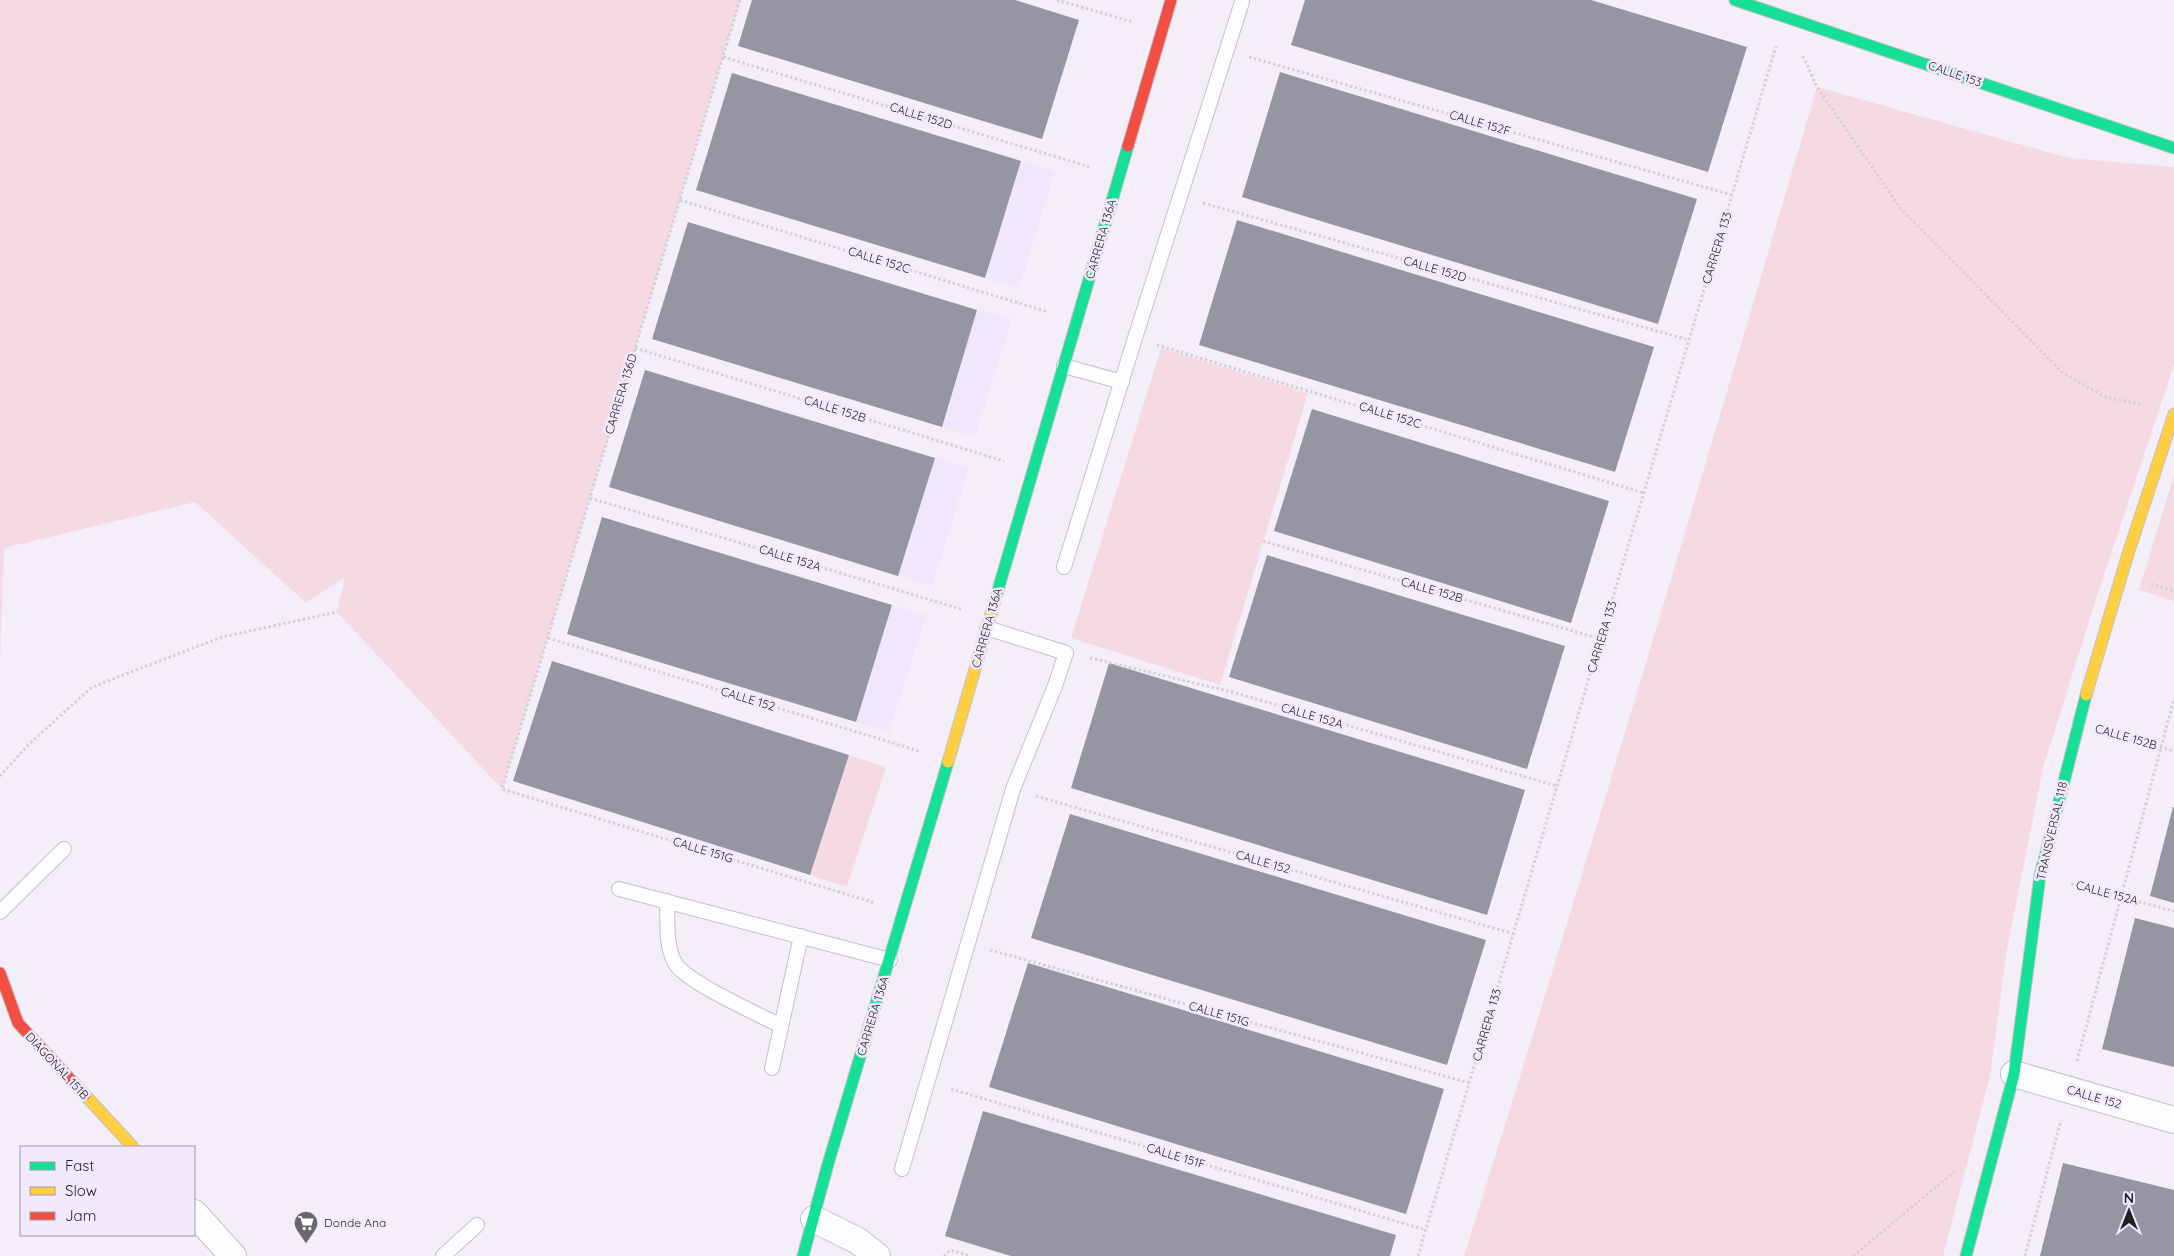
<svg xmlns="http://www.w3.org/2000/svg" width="2174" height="1256" font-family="Quicksand,sans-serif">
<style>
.built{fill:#f0e7fc}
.green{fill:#f6dae3}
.building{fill:#9695a4}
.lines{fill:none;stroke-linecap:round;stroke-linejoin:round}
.lane-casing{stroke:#c4c0c8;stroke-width:16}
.street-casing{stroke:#c4c0c8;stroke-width:28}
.fast-casing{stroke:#c4c0c8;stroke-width:13}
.slow-casing{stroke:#c4c0c8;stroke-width:13}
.jam-casing{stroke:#c4c0c8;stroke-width:13}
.path{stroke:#d3d1d5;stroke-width:3;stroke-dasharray:2.5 2.5;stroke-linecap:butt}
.lane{stroke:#fdfcfe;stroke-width:14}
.street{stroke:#fdfcfe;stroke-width:26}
.fast{stroke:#16e098;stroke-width:11}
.slow{stroke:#ffcf43;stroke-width:11}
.jam{stroke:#f24e42;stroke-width:11}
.labels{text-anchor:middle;stroke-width:5;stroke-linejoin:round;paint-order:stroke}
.street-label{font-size:12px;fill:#221f27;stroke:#f2eafc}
.poi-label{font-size:12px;fill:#221f27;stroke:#f2eafc;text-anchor:start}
</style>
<rect width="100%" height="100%" fill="#f3eef8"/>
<path class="built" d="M1021 161 1055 171 1019 288 985 278Z
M977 310 1012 319 975 437 942 427Z
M935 458 969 468 932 586 898 576Z
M892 605 926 615 889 733 856 722Z"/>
<path class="green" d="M0 0H740L502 789 337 612 345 577 306 603 195 502 4 548 0 662Z
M1817 87 2069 158 2174 167V365L2096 599 2043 768 2007 949 1990 1076 1943 1256H1464C1586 868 1702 477 1817 87Z
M1161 348 1308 393 1220 685 1071 638Z
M2174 475V601L2139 590Z
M849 755 886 767 847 887 810 875Z"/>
<path class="building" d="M752 0H1015L1079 20 1042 139 738 46Z
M1305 0H1591L1747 47 1708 172 1291 45Z
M1280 72 1697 199 1658 324 1242 197Z
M732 73 1021 161 985 278 696 190Z
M1237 220 1654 347 1615 472 1199 345Z
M688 222 977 310 942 427 652 339Z
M645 370 935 458 898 576 609 487Z
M1312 409 1609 501 1571 623 1274 531Z
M602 517 892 605 856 722 567 634Z
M1267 555 1565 646 1527 769 1229 677Z
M552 661 849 755 810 875 513 781Z
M1109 663 1525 790 1487 915 1071 788Z
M2173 807H2174V903L2150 896Z
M1070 814 1486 940 1447 1065 1031 938Z
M2135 918 2174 928V1067L2102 1049Z
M1028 963 1444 1089 1406 1214 989 1087Z
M983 1111 1396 1235 1390 1256H1011L945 1236Z
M2063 1163 2174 1190V1256H2040Z"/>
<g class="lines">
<defs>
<path id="lane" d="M1064 366 1122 382
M1064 567 1135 338 1242 2
M619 889 890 960
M667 901C668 921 665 945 675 963 686 982 758 1014 781 1026
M0 912 64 849
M772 1068 801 936
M902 1169 1013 789 1055 686 1066 653 987 628
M443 1256 477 1225"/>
<path id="street" d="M2014 1074 2174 1120
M194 1213 233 1256
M814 1219 858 1241 877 1256"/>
<path id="fast" d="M1735 0 2174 148
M993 607 1128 146
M803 1256 828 1164 948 762
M1966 1256 2014 1074 2040 876 2086 695"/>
<path id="slow" d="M2086 695 2127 557 2174 414
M948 762 993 607
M85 1095 133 1147"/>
<path id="jam" d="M1128 146 1171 0
M0 973 18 1023 85 1095"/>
</defs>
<use href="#lane" class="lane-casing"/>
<use href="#street" class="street-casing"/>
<use href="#fast" class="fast-casing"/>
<use href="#slow" class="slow-casing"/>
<use href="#jam" class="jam-casing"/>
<path class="path" d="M740 0 502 789 875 903
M1057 0 1133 22
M1803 56 1817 87 1901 209 2062 372 2105 397 2144 405
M723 57 1090 167
M1249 57 1732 195
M680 200 1048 312
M1203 203 1689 340
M1157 345 1644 493
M635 348 1004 461
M590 498 961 609
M1263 541 1601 639
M2151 584 2174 591
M548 638 919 751
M1090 658 1232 692 1557 786
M2107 732 2174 751
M0 776 27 746 92 687 222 637 337 612
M1036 796 1514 934
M2071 884 2174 911
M990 950 1470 1083
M2077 1061 2174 699
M951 1089 1426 1230
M944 1256 950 1250 970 1256
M1418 1256 1776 46
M1853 1256 1954 1172
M2025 1256 2061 1120"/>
<use href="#lane" class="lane"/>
<use href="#street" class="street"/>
<use href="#fast" class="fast"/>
<use href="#slow" class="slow"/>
<use href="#jam" class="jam"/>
</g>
<defs>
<symbol id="supermarket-pin" viewBox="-11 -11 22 30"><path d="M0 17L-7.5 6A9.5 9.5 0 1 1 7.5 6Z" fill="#6b6770" stroke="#f2eafc"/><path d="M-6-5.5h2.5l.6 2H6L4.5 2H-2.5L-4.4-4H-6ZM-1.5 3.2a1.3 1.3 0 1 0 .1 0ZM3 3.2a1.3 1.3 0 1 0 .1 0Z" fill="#fff"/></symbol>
</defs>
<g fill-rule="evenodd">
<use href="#supermarket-pin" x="292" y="1209" width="28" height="38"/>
</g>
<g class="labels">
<g class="street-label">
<text transform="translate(1955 74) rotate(19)" y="4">CALLE 153</text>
<text transform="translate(921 116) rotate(17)" y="4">CALLE 152D</text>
<text transform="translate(1480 123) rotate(16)" y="4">CALLE 152F</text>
<text transform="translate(1101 239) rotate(-74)" y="4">CARRERA 136A</text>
<text transform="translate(1717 248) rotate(-73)" y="4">CARRERA 133</text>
<text transform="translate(879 260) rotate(17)" y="4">CALLE 152C</text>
<text transform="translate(1435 269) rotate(16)" y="4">CALLE 152D</text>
<text transform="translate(621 394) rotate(-73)" y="4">CARRERA 136D</text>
<text transform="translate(835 409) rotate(17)" y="4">CALLE 152B</text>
<text transform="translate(1390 415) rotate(17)" y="4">CALLE 152C</text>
<text transform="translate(790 558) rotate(17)" y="4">CALLE 152A</text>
<text transform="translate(1432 590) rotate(16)" y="4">CALLE 152B</text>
<text transform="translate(987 628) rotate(-74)" y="4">CARRERA 136A</text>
<text transform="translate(1602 637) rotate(-73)" y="4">CARRERA 133</text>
<text transform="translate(748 699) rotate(17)" y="4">CALLE 152</text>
<text transform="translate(1312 716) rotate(16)" y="4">CALLE 152A</text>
<text transform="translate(2126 737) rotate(16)" y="4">CALLE 152B</text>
<text transform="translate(2052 831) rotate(-77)" y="4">TRANSVERSAL 118</text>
<text transform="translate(703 850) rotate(17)" y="4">CALLE 151G</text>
<text transform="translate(1263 862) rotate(16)" y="4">CALLE 152</text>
<text transform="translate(2107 893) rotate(15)" y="4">CALLE 152A</text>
<text transform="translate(1219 1014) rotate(16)" y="4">CALLE 151G</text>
<text transform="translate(873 1016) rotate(-73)" y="4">CARRERA 136A</text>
<text transform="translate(1487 1025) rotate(-74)" y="4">CARRERA 133</text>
<text transform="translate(57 1066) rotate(47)" y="4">DIAGONAL 151B</text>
<text transform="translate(2094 1097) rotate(16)" y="4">CALLE 152</text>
<text transform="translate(1176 1156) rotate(17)" y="4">CALLE 151F</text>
</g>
<g class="poi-label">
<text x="324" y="1227">Donde Ana</text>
</g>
</g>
<rect x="20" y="1146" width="175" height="90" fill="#f2eafc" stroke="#9f99a7"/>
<rect x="30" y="1162" width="25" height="8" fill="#16e098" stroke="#9f99a7"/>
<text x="65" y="1171" font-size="15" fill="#221f27">Fast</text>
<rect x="30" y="1187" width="25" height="8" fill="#ffcf43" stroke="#9f99a7"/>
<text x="65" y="1196" font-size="15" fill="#221f27">Slow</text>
<rect x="30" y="1212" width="25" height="8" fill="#f24e42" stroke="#9f99a7"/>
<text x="65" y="1221" font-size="15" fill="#221f27">Jam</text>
<g transform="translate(2129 1211)" stroke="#f2eafc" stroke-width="4" paint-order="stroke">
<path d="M0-4L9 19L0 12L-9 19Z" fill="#221f27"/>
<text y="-8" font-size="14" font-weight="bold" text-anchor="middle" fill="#221f27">N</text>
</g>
</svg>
